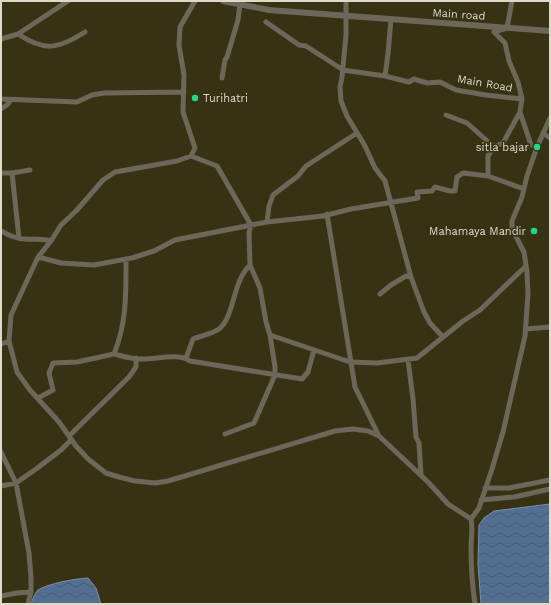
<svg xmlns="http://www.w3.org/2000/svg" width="551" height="605" font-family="'Work Sans',sans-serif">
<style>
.water{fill:url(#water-waves);stroke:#7c8fa2}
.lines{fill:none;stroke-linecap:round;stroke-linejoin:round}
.minor{stroke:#6d675a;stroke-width:5}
.tertiary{stroke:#6d675a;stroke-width:6}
.poi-dot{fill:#21d887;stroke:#383215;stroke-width:1.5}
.labels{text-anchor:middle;stroke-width:3.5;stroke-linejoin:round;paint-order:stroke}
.street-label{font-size:11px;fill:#dddac9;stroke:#383215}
.poi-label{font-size:11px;fill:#dddac9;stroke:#383215;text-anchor:end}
</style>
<defs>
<pattern id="water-waves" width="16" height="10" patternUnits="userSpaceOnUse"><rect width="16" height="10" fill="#526f92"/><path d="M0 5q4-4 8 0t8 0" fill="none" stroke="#4b5a6b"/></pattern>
</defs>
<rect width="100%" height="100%" fill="#383215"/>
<path class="water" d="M550 504V604H481L478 564 479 525 484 518 494 511Z
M88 578 96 588 101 604H31C33 599 34 594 38 590 50 583 74 579 88 578Z"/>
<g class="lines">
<path class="minor" d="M195 1 180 27 179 45 184 75 183 112 195 148 191 156 177 161 115 172 103 180 76 211 61 225 51 241 38 257 11 315 9 341 17 372 30 390 59 422 76 446 88 459 106 473 119 477 135 481 155 483 168 481 335 431 353 429 368 431 379 436 429 483 448 504 471 519C473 528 471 538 471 547 471 568 472 584 475 604
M346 1V35L342 77 340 87 341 101 347 116 365 146 375 168 385 181 411 277 424 312 430 323 443 337
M512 1 507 28 494 32 505 43 509 61 518 82 522 99 520 112 531 145 537 147
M391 19 388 54 385 76 409 82 414 79 427 83 440 82 456 90 486 95 522 99
M266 22 299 45 306 46 343 70 385 76
M18 34C45 52 58 49 85 32
M1 39 18 34 68 1
M222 78 225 60 227 57 238 20 240 4
M1 99 77 102 92 95 104 93 184 92
M1 109 7 105 11 100
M520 112 503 143 494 147 488 156V176L524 189
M446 115 467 123 494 147
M543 133 550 138
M191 156 217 166 251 225 249 233 250 265 260 288 266 322 270 335 350 362 377 363 417 358 463 321 480 310 526 266
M1 173H12L30 170
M12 173 19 238
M327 214 355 387 379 436
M267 222 269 206 273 195 298 176 306 166 357 133
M1 231C8 235 17 239 25 239 34 240 42 238 51 241
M38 257 61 263 94 265 132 258 154 251 175 240 267 222 323 216 351 209 418 198 417 192 432 191 435 187 450 191H455L457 177 463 173 488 176
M126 259C126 292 127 322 114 354 122 356 131 359 140 359 154 360 178 352 190 361L302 379 308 372 314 350
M380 294 391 285 406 276 411 277
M526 329 550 327
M1 344 9 341
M186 358 193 339C200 336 212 334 219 329 235 316 232 282 250 265
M408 360 413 399 416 437 419 443 421 475
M38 398 53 390 49 373 53 363 77 362 114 354
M225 434 254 423 275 375V367L270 335
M69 436 129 377 136 367V358
M1 452 16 483 29 553 31 577V592L28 604
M1 486 16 483 36 469 61 450 71 440
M485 488H509L550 480
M481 500 514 497 550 489
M471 519 479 508 492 469 503 432 525 336 528 294 527 272 524 252 512 229V221L522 197 527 176 537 147 550 118
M1 596 17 593 31 592"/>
<path class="tertiary" d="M223 1 269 10 550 31"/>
</g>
<g class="poi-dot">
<circle cx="195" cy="98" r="4"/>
<circle cx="537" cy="147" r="4"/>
<circle cx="534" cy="231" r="4"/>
</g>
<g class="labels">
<g class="street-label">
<text transform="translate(459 14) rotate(4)" y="4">Main road</text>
<text transform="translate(485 83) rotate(10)" y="4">Main Road</text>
</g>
<g class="poi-label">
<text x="203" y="102" text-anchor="start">Turihatri</text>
<text x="529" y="151">sitla bajar</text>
<text x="526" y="235">Mahamaya Mandir</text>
</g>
</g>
<rect width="551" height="605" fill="none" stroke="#dddac9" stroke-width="4"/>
</svg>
